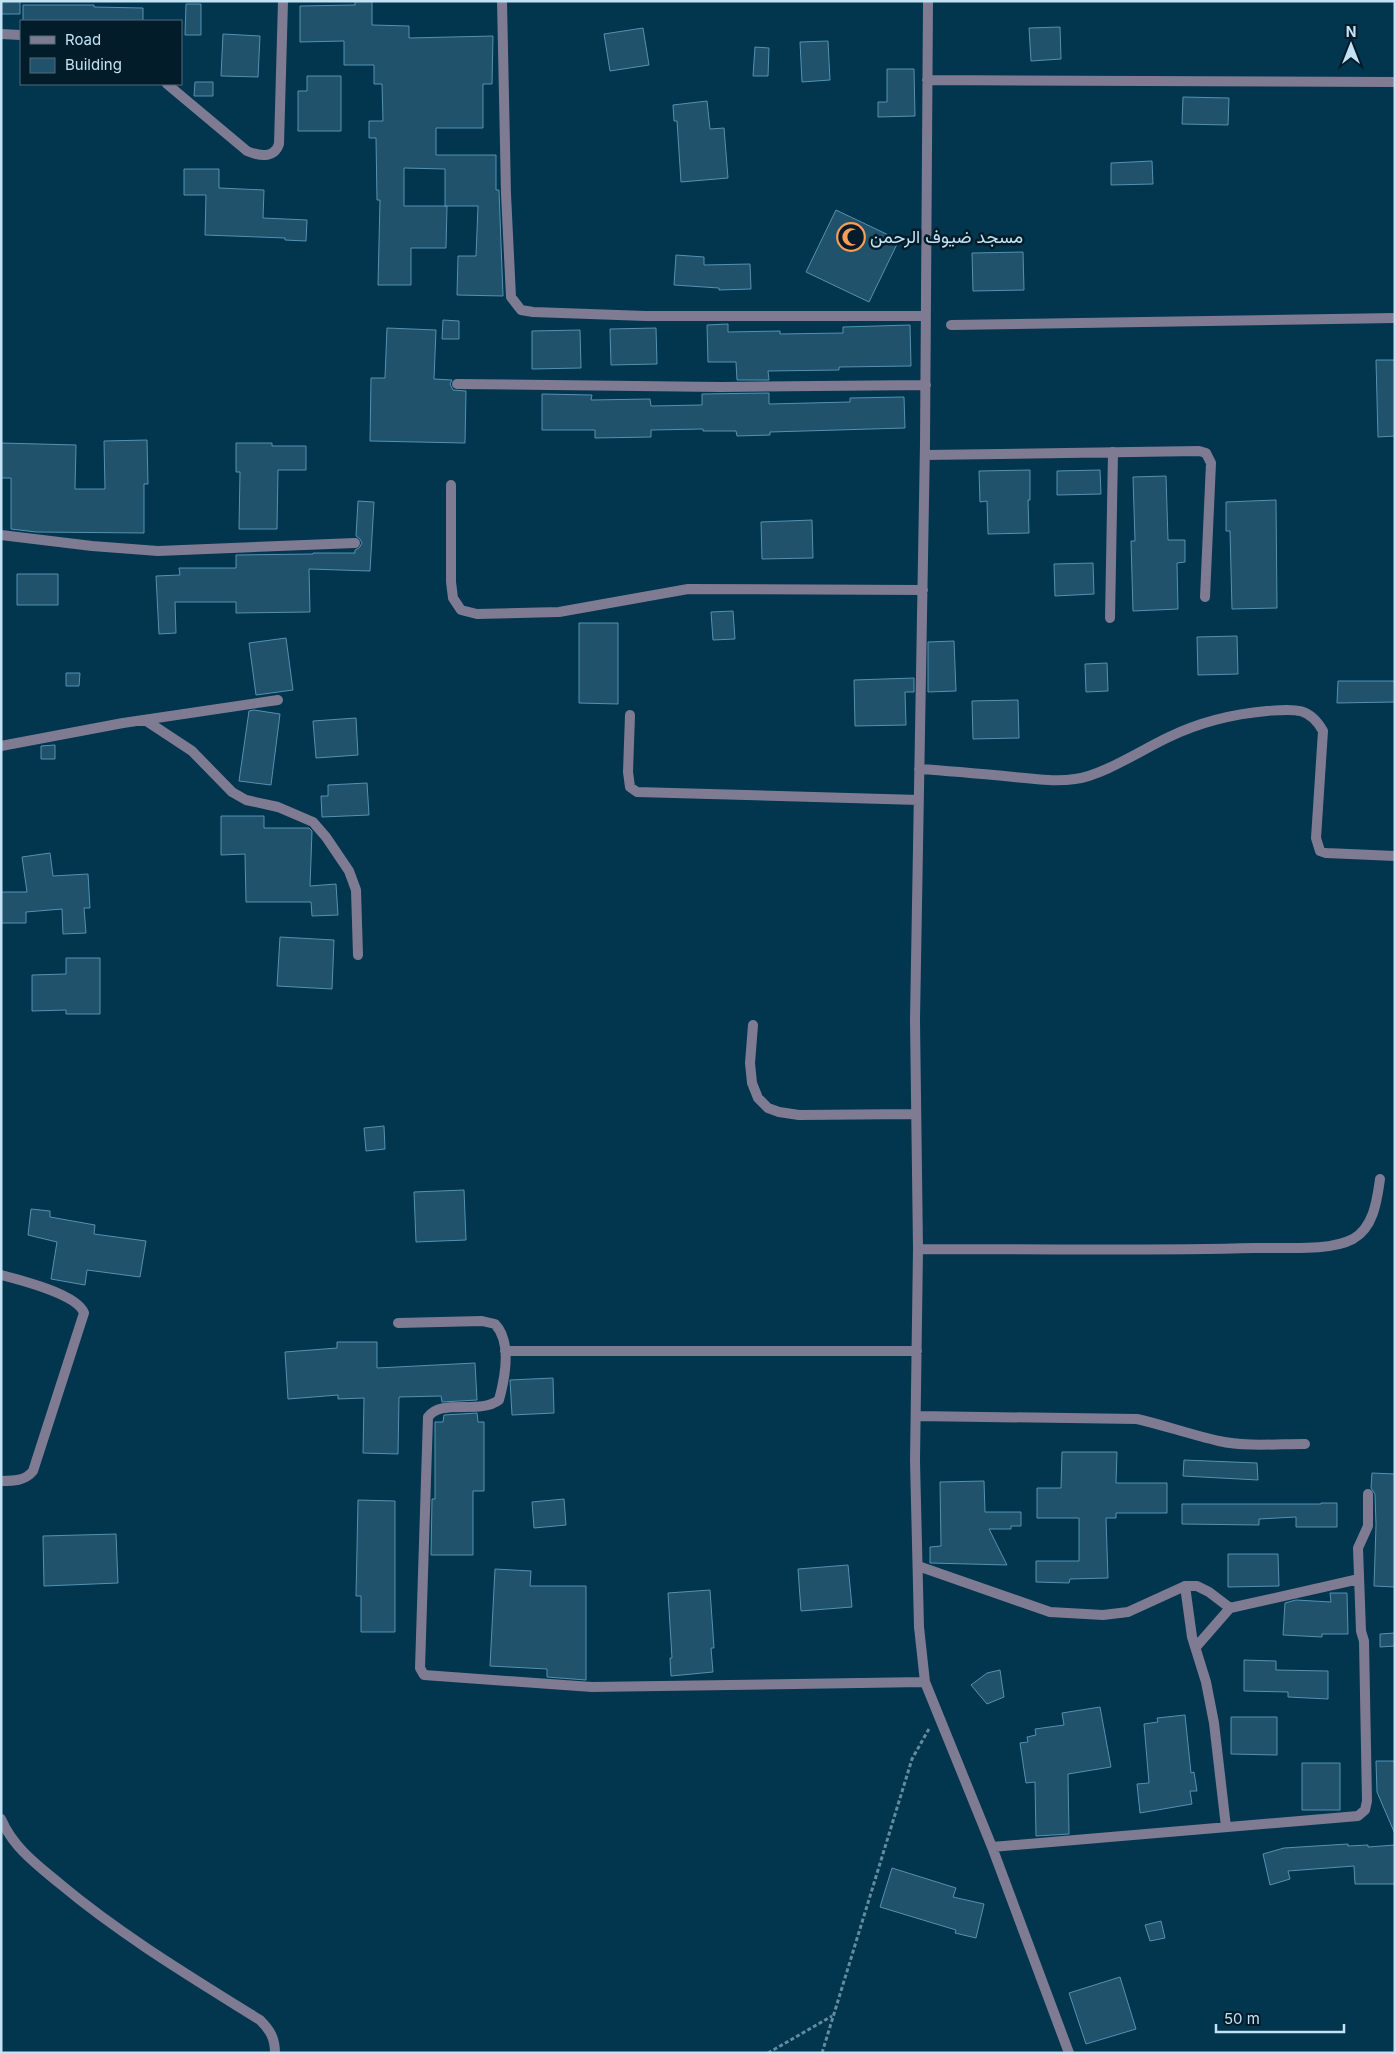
<svg xmlns="http://www.w3.org/2000/svg" width="1396" height="2054" font-family="Inter,Vazirmatn,sans-serif">
<style>
.building{fill:#21526c;stroke:#5491b3}
.lines{fill:none;stroke-linecap:round;stroke-linejoin:round}
.path{stroke:#628ca1;stroke-width:3;stroke-dasharray:4 2.5;stroke-linecap:butt}
.street{stroke:#7f7b93;stroke-width:10}
.labels{text-anchor:middle;stroke-width:5;stroke-linejoin:round;paint-order:stroke}
.poi-label{font-size:18px;fill:#c3e2f4;stroke:#031c2a;text-anchor:start}
</style>
<rect width="100%" height="100%" fill="#01364e"/>
<path class="building" d="M1 1H20V14H1Z
M355 1H372V25L409 26V38L493 36 492 84H483V128H436V155H496V190H499L503 296 457 295 458 256H476L478 206H445V169L404 168V206H447L446 248H411V285H378L380 200H377L376 138H369V121H383L382 84H374V65H344V41L300 42V6L355 5Z
M186 4H201V35H185Z
M23 5H94V7L143 8V21H23Z
M1060 27 1061 59 1031 61 1029 28Z
M643 28 649 65 610 71 604 34Z
M223 34 260 36 258 77 221 76Z
M828 41 830 80 802 82 800 42Z
M755 47 769 48 768 76H753Z
M887 69H914L915 116 878 117V102H887Z
M307 76H341V131H298V91H307Z
M195 82H213V96H194Z
M1183 97 1229 98 1228 125 1182 124Z
M707 101 710 129 724 128 728 178 681 182 677 121H674L673 105Z
M1152 161 1153 184 1111 185V163Z
M184 169H219V188L264 190 263 218 307 220 306 241 285 240V238L205 235 206 195H184Z
M836 210 899 240 869 302 806 272Z
M1023 252 1024 290 973 291 972 253Z
M676 255 704 257V265L750 264 751 289 719 290V288L674 285Z
M443 320 459 321V339H442Z
M728 324V332L780 331V334L843 333V327L910 325 911 366 839 367V370L768 371 769 380H737L736 362H708L707 325Z
M387 328 436 330 434 379 452 380 450 384 453 390 466 391 465 443 370 441 371 378H385Z
M656 328 657 364 611 365 610 329Z
M580 330 581 368 532 369V331Z
M1376 360H1395V436L1378 437Z
M769 393V404L850 402V398L904 397 905 428 770 432V435L737 436 736 431H703V429L651 430V437L595 438V430H542V394L592 395 591 400 650 399 651 406 702 405V394Z
M147 440 148 484H144V533L36 532 11 529V478H1V443L76 445 75 489H105L104 441Z
M236 443H272V446H306V470H278L277 529H239L240 472H236Z
M1030 470V500H1028L1029 533 988 534 987 501 980 502 979 471Z
M1100 470 1101 494 1057 495V471Z
M1166 476 1168 540H1185V562L1177 563 1178 609 1133 611 1131 541H1135L1133 477Z
M1276 500 1277 608 1232 609 1230 531H1226V502Z
M358 501 374 502 370 571 309 569 310 612 236 613V602H175L176 633 159 634 156 576 180 575 179 568H236V555L313 554V553H355V550L359 548 362 543 360 539 356 536Z
M812 520 813 558 762 559 761 522Z
M1093 563 1094 594 1055 596 1054 564Z
M17 574H58V605H17Z
M733 611 735 639 713 640 711 612Z
M579 623H618V704L579 703Z
M1237 636 1238 674 1198 675 1197 637Z
M286 638 293 690 256 695 249 643Z
M954 641 956 691 928 692V642Z
M1107 663 1108 691 1086 692 1085 664Z
M66 673H80L79 686H66Z
M914 678V692H905L906 725 855 726 854 680Z
M1338 681H1395V702L1337 703Z
M1018 700 1019 738 973 739 972 701Z
M254 710 280 714 271 785 239 781 249 711Z
M356 718 358 755 316 758 313 721Z
M55 745V759H41V746Z
M367 783 369 815 322 817 321 796H328V785Z
M221 816H264V828H309L312 831 310 886 336 884 338 915 312 916 311 902H246L245 854 221 855Z
M50 853 53 876 88 874 90 908H84L86 933 63 934 62 909 26 912V923H1V892H27L22 857Z
M280 937 334 940 332 989 277 986Z
M66 958H100V1014H66V1010L32 1011V975L66 974Z
M384 1126 385 1149 366 1151 364 1128Z
M464 1190 466 1240 416 1242 414 1192Z
M31 1209 50 1211V1217L95 1225 94 1234 146 1241 140 1277 87 1270 85 1285 51 1279 57 1242 28 1235Z
M337 1342H377V1368L475 1363 477 1400 442 1402 441 1396 399 1397 398 1454 363 1453 364 1398 338 1399V1395L288 1399 285 1352 337 1348Z
M553 1378 554 1413 512 1415 510 1380Z
M477 1413 478 1422H484V1491H473V1555H431L432 1499H435V1422H443L444 1415Z
M1062 1452H1117L1116 1483H1167V1513H1116V1518H1106L1108 1578 1070 1579 1069 1583 1036 1582V1561H1079V1518H1037V1488H1061Z
M1184 1460 1257 1463 1258 1480 1183 1476Z
M1372 1473 1395 1474V1587L1374 1586 1376 1525 1375 1494 1371 1488Z
M984 1481 985 1512H1021V1526H1011V1529H989L1007 1565 930 1563V1547L941 1546 940 1482Z
M564 1499 566 1525 534 1528 532 1502Z
M358 1500 395 1501V1632H361V1596H356Z
M1321 1503H1337V1527H1296V1517L1259 1519V1525L1182 1524V1504H1321Z
M116 1534 118 1583 44 1586 43 1536Z
M1228 1554H1278L1279 1586 1228 1587Z
M848 1565 852 1607 801 1611 798 1569Z
M495 1569 531 1571 530 1586H586V1680L547 1677V1669L490 1666Z
M710 1590 714 1648H711L713 1672 671 1676 670 1658H672L668 1593Z
M1330 1593H1347L1348 1634H1322V1637L1283 1635 1285 1603 1296 1600 1331 1602Z
M1395 1633V1646L1380 1647V1634Z
M1244 1660 1276 1661V1670L1328 1671V1699L1288 1697V1692L1244 1691Z
M1000 1670 1004 1697 987 1704 971 1685 987 1673Z
M1100 1707 1111 1767 1068 1774 1069 1834 1036 1836 1035 1782 1026 1783 1020 1743 1028 1742 1027 1737 1036 1735 1035 1729 1064 1725 1062 1713Z
M1185 1715 1191 1773 1194 1772 1197 1791H1190L1192 1804 1140 1813 1137 1784 1149 1783 1144 1724 1158 1722 1157 1718Z
M1231 1717H1277V1755L1231 1754Z
M1376 1761H1395V1834L1377 1792Z
M1302 1763H1340V1810H1302Z
M1348 1844V1846L1368 1845V1847L1395 1845V1884H1355L1354 1866 1288 1871 1290 1879 1270 1885 1263 1854 1284 1848Z
M892 1868 956 1888 953 1897 984 1904 976 1938 955 1933 956 1930 880 1907Z
M1161 1921 1165 1938 1150 1941 1145 1925Z
M1120 1977 1136 2029 1086 2044 1069 1993Z"/>
<g class="lines">
<path class="path" d="M768 2053 832 2016
M822 2053 912 1759 930 1727"/>
<path class="street" d="M502 1 506 194 511 297 521 310 533 312 646 316H926
M928 1 925 443 915 1020 918 1249 915 1461 919 1627 925 1682 992 1847 1069 2053
M1 34 21 35
M927 80 1395 82
M167 84 247 151C259 156 274 159 279 144L283 1
M951 325 1395 318
M457 384 721 387 926 385
M925 455 1199 451 1206 453 1211 463 1205 597
M451 485V582L453 598 461 610 477 614 559 612 688 589 923 590
M1 535 92 546 158 551 355 543
M1110 618 1113 452
M630 715 628 772 630 787 637 792 919 800
M145 720 192 751 232 792 246 800 278 807 313 822 326 837 349 871 356 890 358 955
M1 746 123 723 278 700
M919 769C951 771 983 774 1014 777 1034 779 1055 782 1075 779 1102 776 1143 749 1169 737 1200 722 1233 714 1267 711 1293 709 1309 706 1323 731L1316 838 1320 851 1326 853 1395 856
M753 1025 750 1063 752 1083 758 1098 768 1108 779 1112 799 1115 916 1114
M918 1249C1030 1249 1143 1251 1256 1248 1284 1247 1328 1252 1353 1239 1374 1227 1377 1200 1380 1179
M1 1275C20 1280 77 1294 84 1313L33 1471C25 1481 13 1481 1 1481
M398 1323 482 1321 495 1324C512 1342 505 1378 499 1400 479 1415 442 1398 428 1417L420 1668 424 1675 592 1687 925 1682
M505 1351H917
M916 1416 1137 1419C1164 1425 1191 1435 1219 1441 1246 1447 1277 1444 1305 1444
M918 1566 1050 1612 1103 1615 1128 1612 1185 1586H1197L1209 1592 1230 1608 1359 1579
M1185 1586 1192 1637 1206 1682 1214 1723 1226 1827
M1196 1647 1230 1608
M1 1819C13 1847 36 1864 59 1883 121 1935 191 1977 260 2020 270 2030 275 2038 275 2053
M992 1847 1358 1816 1365 1810 1367 1801 1364 1641 1361 1631 1358 1548 1368 1526V1494"/>
</g>
<defs>
<symbol id="mosque-ring" viewBox="-11 -11 22 22"><circle r="9.5" fill="#031c2a" stroke="#fd9c56" stroke-width="1.5"/><path d="M3.5-4.9A6 6 0 1 0 3.5 4.9A5 5 0 1 1 3.5-4.9Z" fill="#fd9c56"/></symbol>
</defs>
<g fill-rule="evenodd">
<use href="#mosque-ring" x="835" y="221" width="32" height="32"/>
</g>
<g class="labels">
<g class="poi-label">
<text x="870" y="243">مسجد ضيوف الرحمن</text>
</g>
</g>
<rect width="1396" height="2054" fill="none" stroke="#c3e2f4" stroke-width="5"/>
<rect x="20" y="20" width="162" height="65" fill="#031c2a" stroke="#506b7b"/>
<rect x="30" y="36" width="25" height="8" fill="#7f7b93" stroke="#506b7b"/>
<text x="65" y="45" font-size="15" fill="#c3e2f4">Road</text>
<rect x="30" y="58" width="25" height="15" fill="#21526c" stroke="#506b7b"/>
<text x="65" y="70" font-size="15" fill="#c3e2f4">Building</text>
<g transform="translate(1351 45)" stroke="#031c2a" stroke-width="4" paint-order="stroke">
<path d="M0-4L9 19L0 12L-9 19Z" fill="#c3e2f4"/>
<text y="-8" font-size="14" font-weight="bold" text-anchor="middle" fill="#c3e2f4">N</text>
</g>
<path d="M1216 2024v8h128v-8" fill="none" stroke="#c3e2f4" stroke-width="2.5"/>
<text x="1224" y="2024" font-size="15" fill="#c3e2f4" stroke="#031c2a" stroke-width="4" paint-order="stroke">50 m</text>
</svg>
